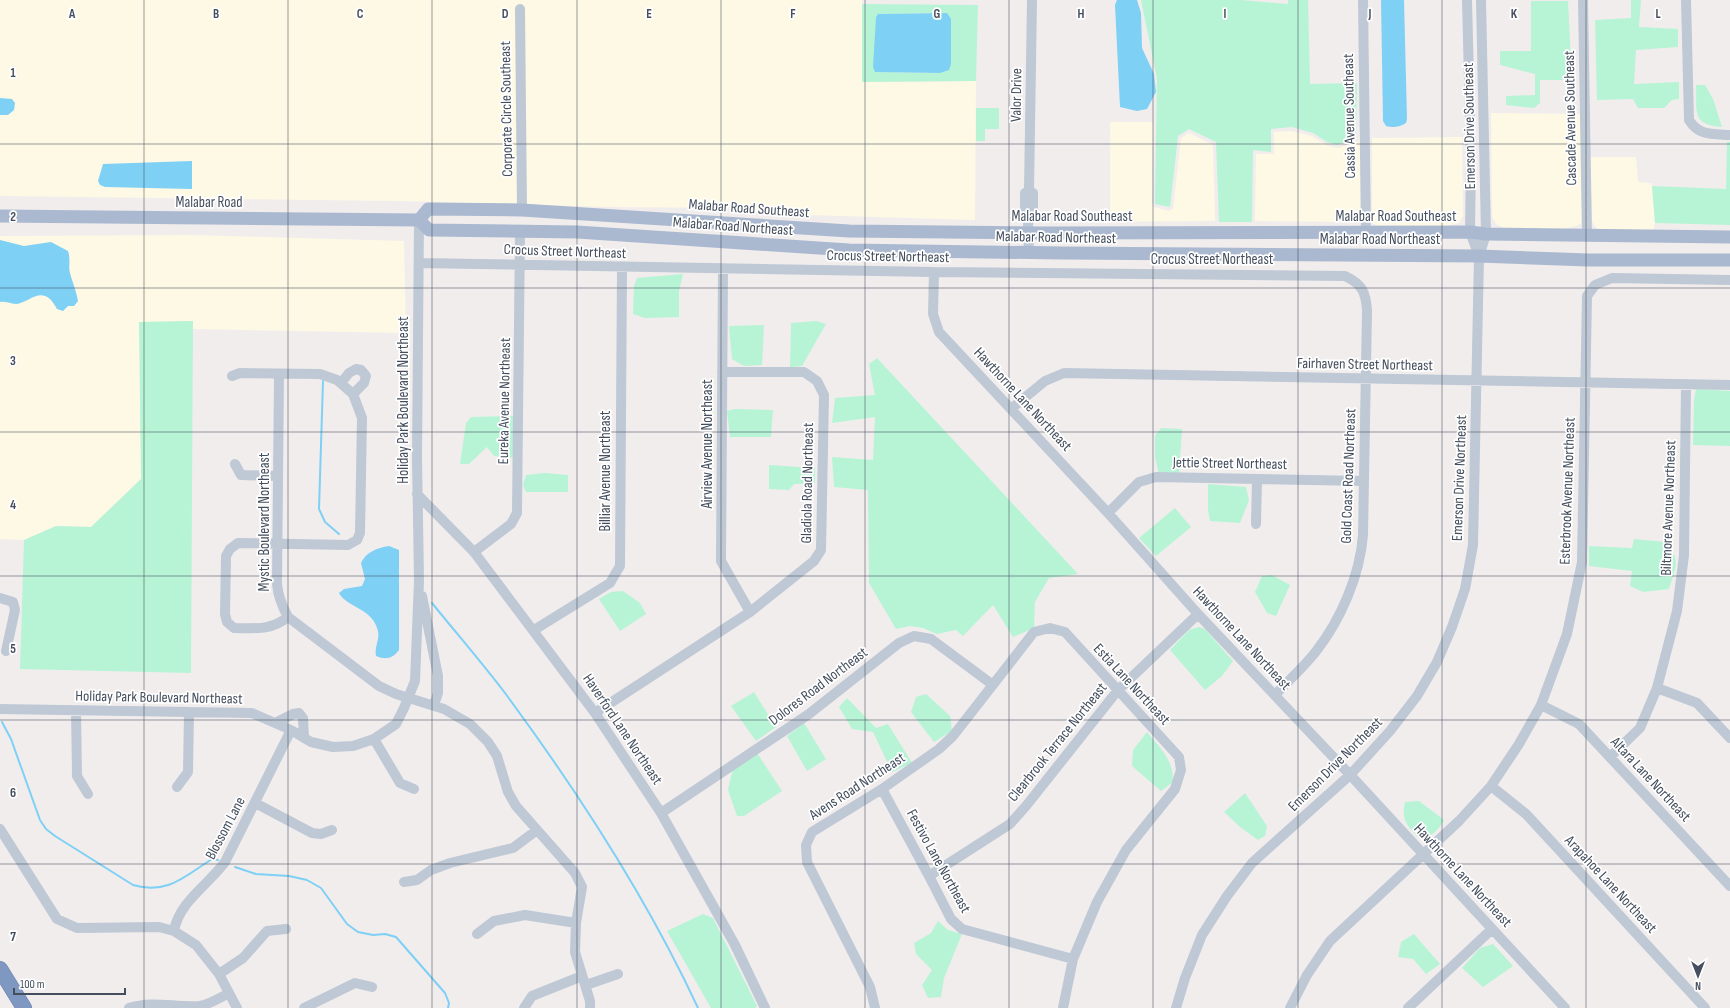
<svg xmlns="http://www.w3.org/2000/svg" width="1730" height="1008" font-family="'Sofia Sans Condensed',sans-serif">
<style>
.commercial{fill:#fef9e4}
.green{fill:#b6f4d5;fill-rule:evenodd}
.water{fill:#7ed0f5}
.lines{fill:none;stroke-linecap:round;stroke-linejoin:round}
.stream{stroke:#7ed0f5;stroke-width:2}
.highway-casing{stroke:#6a83ae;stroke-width:16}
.minor{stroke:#bfc8d5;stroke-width:10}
.major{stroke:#aab9d0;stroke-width:13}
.highway{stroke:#7f98c2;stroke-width:15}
.grid{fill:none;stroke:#444e5d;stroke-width:1;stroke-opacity:0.55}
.labels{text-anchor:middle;stroke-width:3.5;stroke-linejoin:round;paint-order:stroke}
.street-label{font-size:15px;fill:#444e5d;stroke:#fff}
.grid-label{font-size:13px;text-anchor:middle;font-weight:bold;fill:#444e5d;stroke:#fff;stroke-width:3.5;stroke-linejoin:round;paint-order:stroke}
</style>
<rect width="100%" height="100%" fill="#f1eded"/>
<path class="commercial" d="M0 0H862V82L976 81 975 220 775 214 733 208 610 207 401 201 0 196Z
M1491 113 1580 114 1583 216 1581 224 1566 229 1504 228 1496 224 1492 216Z
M1360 121 1361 222 1255 221 1256 154H1274V132L1291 131 1312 136 1326 145 1338 148 1359 141Z
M1110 122H1153L1152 204 1154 207 1169 211 1173 209 1181 138 1189 133 1213 145 1215 221 1084 222 1107 220 1110 218Z
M1462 137 1463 216 1459 223 1447 226 1377 225 1372 223V138Z
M1590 157H1636L1638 182 1651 183 1652 186 1655 223 1653 231 1598 230 1592 222Z
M192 235 404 241 406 333 193 329V321L140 322 141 479 91 527 56 526 24 540 0 539V236Z"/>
<path class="green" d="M1141 0H1241L1288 4V0H1308L1310 84 1357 83 1356 138 1337 145 1327 142 1313 133 1292 127 1271 129V152L1253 150 1252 222H1219L1216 142 1189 129 1178 136 1170 207 1155 204 1157 79Z
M1631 0H1641L1639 27 1678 29V47L1636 50 1634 84 1679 82V99L1672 100 1664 108H1638L1633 99 1597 100 1595 20 1631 18Z
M1531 1H1568L1572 80H1540V103L1534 108 1506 105V96L1535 95V74L1500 65V51H1531Z
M862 4 978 5 976 81 862 82ZM947 13 940 73 875 72 876 17 878 14Z
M1696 85H1705L1713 99 1722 127C1691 125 1697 111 1696 85Z
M976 108H999V129H985V141H976Z
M1727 142H1730V225L1655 223 1652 186 1726 189Z
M683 274 679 291V317L645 318 633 314 634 286 637 278Z
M193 321 191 673 20 669 24 540 56 526 91 527 141 479 139 322Z
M816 321 826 324 802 366 790 367 791 323Z
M764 325 762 365 744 366 732 359 729 326Z
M877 358 1078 574 1049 578 1035 602 1034 628 1013 637 993 605 963 636 956 630 937 634 923 628 910 626 896 629 869 583 868 490 834 487 832 457 873 460 875 417 832 423 835 398 875 395 869 364Z
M1696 389 1730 391V446L1693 445 1694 401Z
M735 409 773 410 771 437H730L727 411Z
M514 416 513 458 494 456 487 447 469 464H460L466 423 471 417Z
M1161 428 1182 429 1179 474H1159L1155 457V436Z
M769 465 815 468V483L794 484 789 490 769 489Z
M545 473 568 475V492H526L523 485 526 475Z
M1208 484 1246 487 1249 500 1240 523 1210 521 1208 510Z
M1175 508 1191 527 1156 556 1139 538Z
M1634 539 1666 542C1682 561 1675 568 1669 589L1643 592 1630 586 1632 571 1589 566V546L1632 548Z
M1272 575 1290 585 1276 616 1267 613 1255 592 1262 576Z
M623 591 640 603 646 614 620 631 599 599 611 592Z
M1199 627 1205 629 1233 661 1222 676 1205 690 1170 650 1189 630Z
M754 692 776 727 756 741 731 706Z
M926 694 950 716 952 731 934 742 911 712 916 697Z
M847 698 876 728 888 724 912 763 892 772 873 732 852 729 839 707Z
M804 723 826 759 807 771 787 736Z
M1147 732C1160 748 1174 760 1173 782L1161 791 1132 766 1133 750Z
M757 753 782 791 744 816H737L728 790 733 768Z
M1245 793 1267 826 1265 836 1258 840 1240 827 1224 812Z
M1419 801 1444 820C1438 830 1432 838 1419 838 1407 825 1401 821 1405 802Z
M703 914 713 918 757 1006 755 1008H711L667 931Z
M938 921 948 930 962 934 944 978 941 997 928 998 922 985 932 970 916 954 914 943 931 933Z
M1414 934 1440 964 1426 974 1413 959 1398 957 1401 942Z
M1493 944 1513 966 1483 987 1462 968 1480 948Z"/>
<path class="water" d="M1117 0H1137L1141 13 1142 48 1154 74 1156 92 1147 109 1137 111 1120 107 1115 5Z
M1381 0H1404L1407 119 1406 123C1400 127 1393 128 1386 126L1383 121Z
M947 13 951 19V64L949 70 940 73 875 72 873 67 876 17 878 14Z
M0 98 12 99 15 103 14 110 8 115H0Z
M192 161V189L105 187 100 185 98 181 103 164Z
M0 240 24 246 51 242 68 251C71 260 68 267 70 273 73 284 76 290 78 301L74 306H68L63 311 57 309C43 282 30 303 16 304 10 304 6 301 0 302Z
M389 546 399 550V650C392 659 386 660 376 656 374 647 380 640 378 631 373 608 347 608 339 593L344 589 362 586 365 579 361 563C366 552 377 548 389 546Z"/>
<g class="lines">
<path class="stream" d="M323 381 319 509 325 522 339 534
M432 603C457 634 484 665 508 697 580 795 647 898 698 1008
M2 722 11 739 40 820 46 829 55 836 133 885C168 895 185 876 212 859L218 860
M235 867 256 874 289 876 307 880 321 888 347 924 358 932 373 935 385 934 396 937 445 993 449 1003 448 1008"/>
<defs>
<path id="highway" d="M0 969 24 1008"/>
</defs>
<use href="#highway" class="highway-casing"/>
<path class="minor" d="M1363 0 1366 232
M1467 0 1471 160 1470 232 1479 256
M1583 0 1587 235
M1686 0 1689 120C1699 136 1712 134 1730 135
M520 9 522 210
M1029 220 1025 216V193L1029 191 1032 0
M1029 253 1028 222 1033 216V193L1029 191
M419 263 934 272 1345 276C1362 284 1366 292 1367 311L1363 535C1360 575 1341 619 1317 650 1305 666 1289 680 1275 695
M723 269 721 561 750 612
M934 272 933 314 939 332 1108 513 1198 614 1354 779 1565 1008
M279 374 277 584C278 597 282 606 288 617L379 686 396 694 444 709 470 724 488 742 497 756 508 792 516 806 575 873 582 887 576 923 575 952 590 1001V1008
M232 376 240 373 320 374 337 380 353 394 362 418 360 533 357 540 348 545 238 543 230 549 226 556 225 614 227 622 234 628C256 628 270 631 288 617
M341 383 349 373 356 369 361 370 366 376 364 383 353 394
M1011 409 1045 381 1064 373 1730 385
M235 464 241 475 278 476
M417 494 474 552 595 713 661 813 735 945 765 1008
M1108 513 1139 482 1156 477 1364 481
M1256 524 1257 480
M474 552 511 524 517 513 520 231
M422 596 438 676V693L434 705
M0 598 13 602 15 610 6 651
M534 630 610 583 620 566 622 268
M1657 688 1697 703 1730 738
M1541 705 1579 724 1730 886
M0 709 252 713 291 730 311 742 333 747 353 746 374 739 396 724 404 708 415 681 419 580 417 458 419 220
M76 711 77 776 88 794
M595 713 750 612 814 561 821 550 824 395 817 381 804 372H722
M275 723 293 714 299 713 303 718 304 738
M374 739 400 783 414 789
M1610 757 1640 728 1657 688 1677 611 1684 555 1686 385
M1491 786 1526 814 1705 1008
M177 787 188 772 189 712
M882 789 929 876 951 919 962 929 1073 959
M255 803 312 833 321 834 332 830
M661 813 809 714 899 643 914 636 931 639 993 685
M0 829 57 919 77 928 159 927 174 931 196 945 219 974 237 1008
M929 876 1010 824 1026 806 1118 690 1198 614
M404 882 417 880 431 870 450 863 513 848 537 830
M174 931C179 902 208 885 225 862L291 730
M477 934 494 921 525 915 576 923
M219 974 243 958 267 931 286 929
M586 985 618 974
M129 1008C154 1000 175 1008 200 1006 210 1004 220 998 229 993
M304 1008 355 983 372 987
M524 1008 532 996 582 976
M875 1008 870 987 807 862 806 845 812 832 882 789 939 749 953 736 1034 632 1050 628 1065 632 1179 757 1181 770 1175 789 1126 850 1097 902 1073 959 1063 1008
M1176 1008 1185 978 1202 935 1227 896 1252 863 1350 775 1390 731 1417 696 1437 662 1452 627 1465 589 1473 545 1479 256 1486 234 1481 0
M1290 1008 1307 975 1330 941 1459 821 1491 786 1519 744 1541 705 1567 634 1582 562 1587 296 1595 285 1612 278 1730 280
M1408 1008 1492 929"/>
<path class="major" d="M0 216 419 220
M419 220 428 209 522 210 849 231 1044 233 1470 232 1486 234 1730 237
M419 220 429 230 577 232 849 250 1062 253 1479 256 1588 260H1730"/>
<use href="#highway" class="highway"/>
</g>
<path class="grid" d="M144 0V1008M288 0V1008M432 0V1008M577 0V1008M721 0V1008M865 0V1008M1009 0V1008M1153 0V1008M1298 0V1008M1442 0V1008M1586 0V1008M0 144H1730M0 288H1730M0 432H1730M0 576H1730M0 720H1730M0 864H1730"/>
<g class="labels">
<g class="street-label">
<text transform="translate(1016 95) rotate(-89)" y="5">Valor Drive</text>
<text transform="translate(506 109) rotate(-91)" y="5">Corporate Circle Southeast</text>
<text transform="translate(1349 116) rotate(-91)" y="5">Cassia Avenue Southeast</text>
<text transform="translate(1570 118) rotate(-91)" y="5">Cascade Avenue Southeast</text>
<text transform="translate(1469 126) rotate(-91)" y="5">Emerson Drive Southeast</text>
<text x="209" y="207">Malabar Road</text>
<text transform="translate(749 208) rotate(4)" y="5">Malabar Road Southeast</text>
<text x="1072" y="221">Malabar Road Southeast</text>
<text x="1396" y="221">Malabar Road Southeast</text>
<text transform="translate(733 226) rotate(4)" y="5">Malabar Road Northeast</text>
<text transform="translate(1056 237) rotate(1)" y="5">Malabar Road Northeast</text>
<text x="1380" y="244">Malabar Road Northeast</text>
<text transform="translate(565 251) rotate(2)" y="5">Crocus Street Northeast</text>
<text transform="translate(888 256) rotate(1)" y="5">Crocus Street Northeast</text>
<text x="1212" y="264">Crocus Street Northeast</text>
<text transform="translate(1365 364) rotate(1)" y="5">Fairhaven Street Northeast</text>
<text transform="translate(1023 399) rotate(47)" y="5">Hawthorne Lane Northeast</text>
<text transform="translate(403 400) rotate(-90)" y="5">Holiday Park Boulevard Northeast</text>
<text transform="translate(504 401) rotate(-89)" y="5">Eureka Avenue Northeast</text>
<text transform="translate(707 444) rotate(-90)" y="5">Airview Avenue Northeast</text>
<text transform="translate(1230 463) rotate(1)" y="5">Jettie Street Northeast</text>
<text transform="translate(605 471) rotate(-90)" y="5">Billiar Avenue Northeast</text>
<text transform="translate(1348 476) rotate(-88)" y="5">Gold Coast Road Northeast</text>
<text transform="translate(1459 478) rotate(-88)" y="5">Emerson Drive Northeast</text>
<text transform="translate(807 483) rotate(-89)" y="5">Gladiola Road Northeast</text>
<text transform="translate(1567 491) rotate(-88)" y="5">Esterbrook Avenue Northeast</text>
<text transform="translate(1668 508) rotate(-88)" y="5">Biltmore Avenue Northeast</text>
<text transform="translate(264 522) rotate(-90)" y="5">Mystic Boulevard Northeast</text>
<text transform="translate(1242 638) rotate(47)" y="5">Hawthorne Lane Northeast</text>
<text transform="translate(1132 684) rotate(47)" y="5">Estia Lane Northeast</text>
<text transform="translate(818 686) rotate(-37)" y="5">Dolores Road Northeast</text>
<text transform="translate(159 697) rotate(1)" y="5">Holiday Park Boulevard Northeast</text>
<text transform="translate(623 729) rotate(56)" y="5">Haverford Lane Northeast</text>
<text transform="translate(1057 742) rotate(-51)" y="5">Clearbrook Terrace Northeast</text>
<text transform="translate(1335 764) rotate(-45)" y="5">Emerson Drive Northeast</text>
<text transform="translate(1651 779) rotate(47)" y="5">Altara Lane Northeast</text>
<text transform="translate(857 786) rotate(-33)" y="5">Avens Road Northeast</text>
<text transform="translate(225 828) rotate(-62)" y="5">Blossom Lane</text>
<text transform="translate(939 861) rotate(61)" y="5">Festivo Lane Northeast</text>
<text transform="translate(1463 875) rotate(47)" y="5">Hawthorne Lane Northeast</text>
<text transform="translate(1611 884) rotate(47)" y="5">Arapahoe Lane Northeast</text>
</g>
</g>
<g class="grid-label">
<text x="72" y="18">A</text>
<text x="216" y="18">B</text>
<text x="360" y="18">C</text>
<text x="505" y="18">D</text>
<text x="649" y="18">E</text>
<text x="793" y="18">F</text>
<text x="937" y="18">G</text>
<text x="1081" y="18">H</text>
<text x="1225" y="18">I</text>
<text x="1370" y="18">J</text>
<text x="1514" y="18">K</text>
<text x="1658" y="18">L</text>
<text x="13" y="77">1</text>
<text x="13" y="221">2</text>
<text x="13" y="365">3</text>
<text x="13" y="509">4</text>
<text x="13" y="653">5</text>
<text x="13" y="797">6</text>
<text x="13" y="941">7</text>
</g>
<g transform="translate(1698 976) rotate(180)" stroke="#ffffff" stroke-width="3" paint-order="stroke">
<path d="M0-3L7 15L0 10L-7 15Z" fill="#444e5d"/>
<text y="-6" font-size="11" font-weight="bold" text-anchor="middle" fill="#444e5d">N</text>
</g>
<path d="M14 988v6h111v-6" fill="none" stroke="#444e5d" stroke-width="2"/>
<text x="20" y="988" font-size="12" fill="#444e5d" stroke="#ffffff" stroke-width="3" paint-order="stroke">100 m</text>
</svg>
